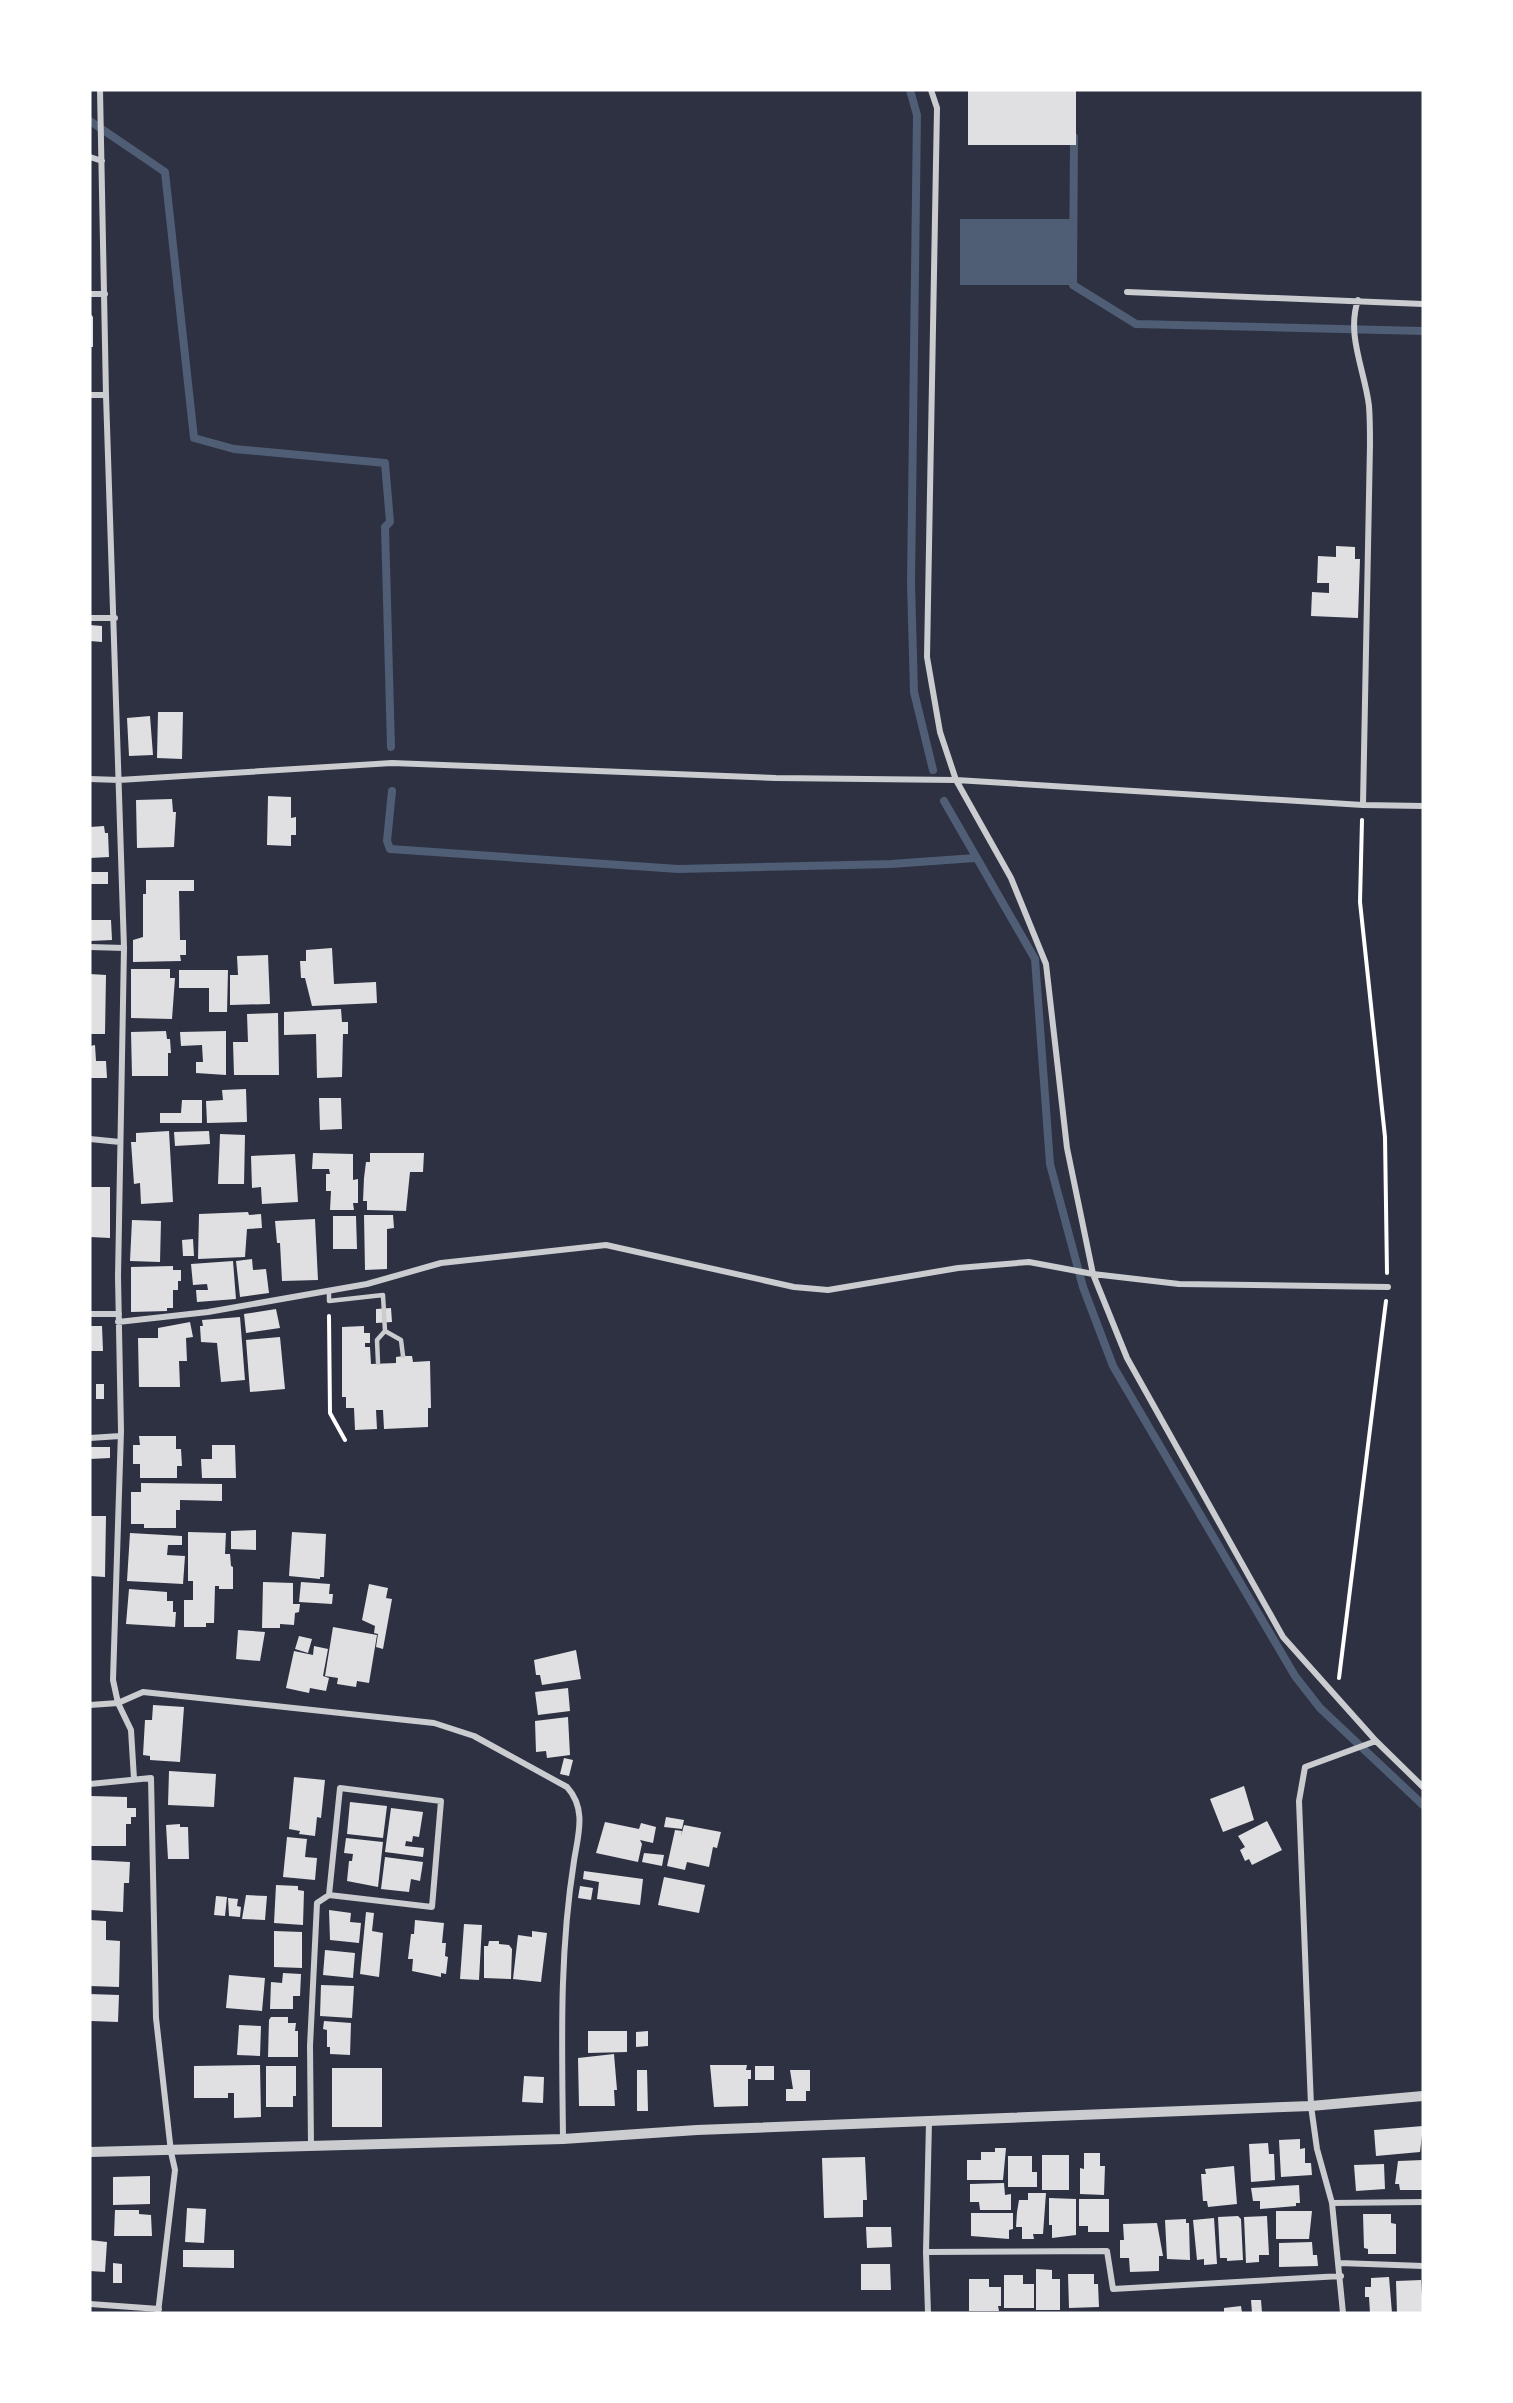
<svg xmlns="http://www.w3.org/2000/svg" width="1513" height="2403" font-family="'Alegreya Sans',sans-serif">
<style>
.water{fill:#4f5d75}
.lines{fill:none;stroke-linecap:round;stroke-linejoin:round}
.stream{stroke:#4f5d75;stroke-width:8}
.building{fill:#e0e0e3}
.path{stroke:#fff;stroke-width:4}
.service{stroke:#caccd0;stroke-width:4.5}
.minor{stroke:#caccd0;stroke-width:6}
.tertiary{stroke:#caccd0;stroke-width:10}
</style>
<rect width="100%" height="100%" fill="#2d3142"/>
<path class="water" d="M960 219H1073V285H960Z"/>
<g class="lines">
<path class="stream" d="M910 90 917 115 911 583 914 692 933 770
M90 121 165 172 194 438 234 449 385 463 390 522 385 527 391 747
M1074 137 1073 285 1136 324 1423 331
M392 791 387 841 390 849 678 869 891 864 975 858
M944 801 1035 959 1050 1164 1083 1287 1113 1366 1295 1676 1320 1708 1423 1805"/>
</g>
<path class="building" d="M968 90H1076V145H968Z
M90 313 93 317V347H90Z
M1336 546 1355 547V559H1360L1358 618 1311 616 1312 592 1329 593V583H1317L1318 556 1336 557Z
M90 625 102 626V642L90 641Z
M158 712H183L182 759 157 758Z
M150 716 153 755 129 756 127 718Z
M268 796 291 797V818L296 817V835H291V846L267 845Z
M172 799 173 812H176L174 847 137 848 136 800Z
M104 826 105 833H108L109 857 90 858V827Z
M90 872H108V884H90Z
M146 880H194V891H179L180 940H186V955H180L181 961 133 962V940L143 937V894H146Z
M90 920H111L112 940 90 941Z
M332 948 334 984 376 982 377 1003 312 1006 305 978H301L300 961H306V950Z
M268 955 270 1004 230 1005V975H238L237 956Z
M131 969H170V978H175L172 1019 131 1018Z
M179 970H228L227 1012H209V988H179Z
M90 974 106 975 105 1034H90Z
M341 1009 342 1022H348V1034H343L342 1077 317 1078 316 1034 284 1035V1012Z
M278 1013 279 1075H234L233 1042H248L247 1014Z
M166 1031 167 1039H170L171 1053H168V1076H132L131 1032Z
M226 1031V1075L196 1073V1062H203L202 1045 181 1046 180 1032Z
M95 1045 96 1061H106L107 1078H90V1046Z
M246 1089 247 1122 207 1123 206 1101 223 1100 222 1090Z
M319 1098H341L342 1129 320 1130Z
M182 1100H202V1123H160V1113H181Z
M169 1131 173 1202 141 1204 140 1183 134 1184 131 1142H136V1133Z
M209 1131 210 1144 175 1146 174 1132Z
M220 1134 245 1135 244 1184H218Z
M313 1153 353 1154V1180L358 1179V1203H353L354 1210H330L331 1191H326V1174H330L329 1169H312Z
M370 1153H424L423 1172H410L406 1211 367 1210V1201H363L364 1178 366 1162H370Z
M295 1154 298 1202 262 1204 261 1187 252 1188 251 1156Z
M90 1187H110V1238L90 1237Z
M248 1212 249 1215 261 1214 262 1228 247 1229 245 1257 198 1259 199 1214Z
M364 1215H393L394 1228 387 1229V1269L365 1270Z
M333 1216H356L357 1249H333Z
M315 1219 318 1280 282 1281 280 1243H277L275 1221Z
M132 1220 161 1221 160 1262 130 1261Z
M193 1239 194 1256H183L182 1240Z
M252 1259 253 1270 266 1269 269 1293 240 1297 236 1261Z
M233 1261 236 1299 197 1302 196 1290H208L207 1284 193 1285 191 1264Z
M173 1266V1270H181V1281H178V1290H173V1308H167V1311L131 1312V1267Z
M391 1308 392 1322 376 1323V1309Z
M276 1309 280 1328 246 1333 244 1314Z
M240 1317 245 1380 221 1382 217 1343 201 1342 200 1326H203L202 1320Z
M190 1322 193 1337 186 1338 187 1361H179L180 1387H139L138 1338H158V1328Z
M90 1326H102L103 1351H90Z
M364 1326V1333H370V1343H365V1347H370L371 1364 396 1363V1357L403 1356H412L413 1362 430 1361 431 1408H428V1427L384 1429 383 1410H376L377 1429 355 1430 354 1408H346V1397H342V1327Z
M280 1337 285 1389 250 1392 246 1340Z
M96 1384H104V1399H96Z
M139 1436H176V1449H181L182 1466H177V1478H140V1464H133V1445H140Z
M212 1445H235L236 1478H202L201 1459H212Z
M90 1447H110V1458L90 1459Z
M141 1483 222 1484V1501L180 1500V1510H176V1528H144V1524H131V1492H141Z
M90 1516H106L105 1577 90 1576Z
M256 1530V1550L231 1549V1531Z
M188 1532 226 1533 225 1554H230L231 1566 233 1567V1589H219V1586H215L214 1623H206V1627H184V1600H193V1581H188Z
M292 1532 326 1534 324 1577H320V1579L289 1576Z
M130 1533 182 1536V1545H168L167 1555 185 1556 183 1584 127 1581Z
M263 1582 293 1583V1604H300L299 1612 295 1613 294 1625 280 1624V1628H262Z
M301 1582 330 1584 329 1594H333L332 1604 299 1602Z
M369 1584 388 1588 386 1598 392 1599 383 1649 376 1647 378 1634 374 1633 375 1626 362 1620Z
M129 1589 167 1592V1601H173V1612H176L175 1627 126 1624Z
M333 1627 377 1635 369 1683 357 1681 356 1687 337 1684 338 1678 325 1676Z
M238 1630 265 1632 260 1661 236 1659Z
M299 1636 312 1639 308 1653 295 1649Z
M314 1646 328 1649 323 1676 329 1678 326 1691 310 1688 309 1693 286 1688 294 1651 313 1655Z
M576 1650 581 1679 542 1685 540 1675H536L534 1660Z
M568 1688 570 1711 538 1715 535 1692Z
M153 1705 184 1707 180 1762 150 1760V1756L143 1755 145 1720H152Z
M568 1717 570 1755 547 1758 546 1751 536 1752 535 1721Z
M564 1758 573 1760 569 1776 560 1774Z
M169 1771 216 1774 214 1807 168 1805Z
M294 1777 325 1780 321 1818 317 1817 315 1836 299 1834 300 1831 289 1829Z
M1244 1786 1254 1820 1223 1832 1210 1799Z
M91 1796 127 1797V1808H136V1817H131V1824H126V1846H90Z
M350 1802 387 1806 383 1838 347 1834Z
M391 1808 423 1812 419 1837 413 1836 412 1842 406 1841 405 1846 424 1848 423 1857 385 1852Z
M666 1817 684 1820 682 1829 664 1827Z
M1267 1821 1282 1850 1252 1865 1249 1859 1245 1861 1240 1850 1245 1847 1238 1836Z
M605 1822 639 1829 641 1823 656 1827 653 1843 640 1840 642 1844 638 1862 596 1853Z
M180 1824V1827H188L189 1859H168L166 1825Z
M684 1825 721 1832 717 1848 713 1847 709 1867 687 1862 685 1870 667 1866 675 1830 682 1831 681 1836Z
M287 1837 307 1839 305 1857 317 1858 315 1880 283 1877Z
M346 1838 383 1842 378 1887 347 1881 349 1861H352L353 1854 344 1853Z
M644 1853 664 1855 662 1866 642 1862Z
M385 1857 423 1862 420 1881 411 1879 409 1892 381 1889Z
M91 1860 130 1862 129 1883H124L123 1912 90 1910Z
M584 1871 643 1879 640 1905 597 1899 599 1882 583 1879Z
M664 1877 705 1885 699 1913 658 1905Z
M276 1885 298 1886V1890L304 1891 303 1925 274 1923Z
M580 1886 593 1888 591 1900 578 1898Z
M246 1895 267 1896 265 1920 242 1919Z
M216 1896 227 1897 225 1916 214 1915Z
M228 1898 238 1899 237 1906 241 1907 240 1917 229 1916Z
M329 1910 351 1913 350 1922 361 1923 359 1943 330 1940Z
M366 1912 374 1913 372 1931 383 1933 379 1977 360 1974Z
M90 1920 106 1921V1940L120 1941 119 1987 90 1986Z
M415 1920 444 1923 442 1943H446L445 1956 448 1957 446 1974 441 1973V1977L412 1971 413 1959H408L411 1934H414Z
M464 1924 482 1925 479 1980 460 1979Z
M274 1931 302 1932V1968L274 1967Z
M532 1931 547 1933 541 1982 513 1979 518 1935 532 1937Z
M489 1941H499V1944L509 1945 512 1949 511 1979 484 1978V1946H488Z
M325 1950 355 1953 353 1978 323 1975Z
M283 1973 301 1974 300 1996H293V2009H270L271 1982 282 1983Z
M229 1975 265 1978 262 2011 226 2008Z
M321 1985 354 1986 352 2018 320 2016Z
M90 1994 119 1995 118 2022 91 2021Z
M271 2017H288V2023H296L295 2031H298V2057H268L269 2020Z
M324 2021 351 2023 350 2055 330 2054V2047H327V2030L323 2029Z
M239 2025 261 2026 260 2056 237 2055Z
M588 2031H627V2052L588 2053Z
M648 2031V2046L636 2047V2032Z
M614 2054 617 2090H614L615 2106H579L578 2058Z
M260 2065 261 2117 234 2118V2093H228V2098H194V2066Z
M710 2065H747L746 2070H751V2079H748V2106L714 2107Z
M266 2066H296V2096H293V2107H266Z
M755 2066H774V2080H755Z
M332 2068H382V2127H332Z
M637 2070H647L648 2111H637Z
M790 2070H810V2091H806V2101H786V2089H793Z
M524 2076 544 2077 543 2103 522 2102Z
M1423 2126 1420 2152 1376 2156 1374 2130Z
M1300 2139V2149L1305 2148V2163H1311L1312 2175 1281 2177 1279 2140Z
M1268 2143 1269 2154H1274L1275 2180 1251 2182 1249 2144Z
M995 2148H1006L1003 2180H967V2160H981V2152H995Z
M1084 2153H1100V2166H1105L1104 2195 1080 2194V2168L1084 2169Z
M1042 2155H1069V2190H1042Z
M1008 2156H1032V2172H1037V2187H1008Z
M865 2157 867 2200H863V2217L824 2218 822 2158Z
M1423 2160V2190H1400L1399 2184H1395L1398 2161Z
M1384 2164 1385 2189 1356 2191 1354 2165Z
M1234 2166 1237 2204 1208 2207 1207 2201H1203L1201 2174H1206L1205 2169Z
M150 2176V2204L113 2205V2177Z
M1004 2183 1005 2195 1011 2194V2210H980L979 2202H970V2184Z
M1299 2185 1300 2203H1296V2206L1260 2209V2201H1253L1251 2188Z
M1028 2193H1046L1043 2234H1033L1034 2239H1022V2227H1016L1017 2212 1019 2200H1028Z
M1049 2198 1076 2199V2235L1052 2238V2225H1049Z
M1079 2199H1109V2232H1088V2226H1079Z
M187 2208 206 2209 204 2243 185 2242Z
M115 2210H139V2214L151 2215 152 2236H114Z
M1276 2211H1312L1309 2239H1276Z
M971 2213H1013V2229L1009 2230V2239L971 2236Z
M1363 2214H1391V2223L1396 2224V2254H1368V2249L1364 2248Z
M1238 2216 1241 2219 1243 2260 1227 2261V2258H1220L1218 2217Z
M1267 2216 1269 2255H1259V2262L1246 2263 1244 2217Z
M1214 2218 1217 2264 1204 2265V2259L1197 2260 1193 2220Z
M1186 2219V2223H1189L1190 2260 1167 2259 1165 2220Z
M1157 2223 1163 2256H1159V2271L1130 2272 1129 2258H1120V2240H1124L1123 2224Z
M866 2227H891L892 2247 867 2248Z
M90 2240 107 2242 105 2272 90 2271Z
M1312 2242 1313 2255H1317L1318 2266 1279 2267V2243Z
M183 2250H234V2268L183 2267Z
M113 2263 122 2264V2283H113Z
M861 2264H890L891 2290H861Z
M1036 2269 1052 2270V2279H1060V2310H1036Z
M1068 2274H1094V2284H1098L1099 2307 1069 2308Z
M1004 2275H1023V2284H1034V2308H1004Z
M1389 2277 1392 2313H1370L1369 2297H1365V2287H1371V2278Z
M969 2279H989V2287H1001V2306H998L999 2311H969Z
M1421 2280 1423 2312 1397 2313 1396 2281Z
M1251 2300H1261L1262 2313H1252Z
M1241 2306 1242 2313H1224V2308Z"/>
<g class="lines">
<path class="path" d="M1362 820 1360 902 1385 1137 1387 1273
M329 1316 330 1413 345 1440
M1339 1678 1386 1301"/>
<path class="service" d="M329 1290V1301L383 1295 385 1331 401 1340 403 1356
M378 1363 377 1340 385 1331"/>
<path class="minor" d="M100 90 106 395 124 948 118 1277 121 1431 113 1680 118 1703 131 1730 134 1779
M931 90 937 108 927 657 940 732 956 780 1011 878 1046 964 1067 1148 1093 1274 1127 1358 1283 1637 1376 1741 1423 1787
M90 157 102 161
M1127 292 1423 304
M90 294H105
M1358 300C1346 335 1365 371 1369 406 1370 419 1370 432 1370 444L1363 805
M90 395H106
M90 618H115
M90 779 119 780 392 763 776 778 956 780 1363 805 1423 806
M90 947 124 948
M90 1139 120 1142
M90 1314H119
M118 1322 208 1312 367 1284 441 1263 606 1245 794 1287 828 1290 958 1268 1029 1262 1093 1274 1179 1284 1388 1287
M90 1438 120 1436
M90 1705 118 1703 143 1692 434 1723 474 1736 567 1787C587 1809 578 1835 574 1861 559 1956 562 2043 563 2139
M90 1784 151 1778 156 2018 171 2152 175 2170 158 2313
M311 2146 310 2046 317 1903 329 1895 432 1907 441 1801 340 1788 329 1895
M1332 2203 1423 2202
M926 2252 1107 2251 1113 2289 1341 2276
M1340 2263 1423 2266
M90 2304 159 2309
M928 2313 926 2252 929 2122
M1343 2313 1332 2203 1317 2149 1311 2106 1299 1801 1305 1767 1376 1741"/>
<path class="tertiary" d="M90 2152 563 2139 697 2130 1311 2106 1423 2096"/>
</g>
<rect width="1513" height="2403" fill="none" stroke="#ffffff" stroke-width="183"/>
</svg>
